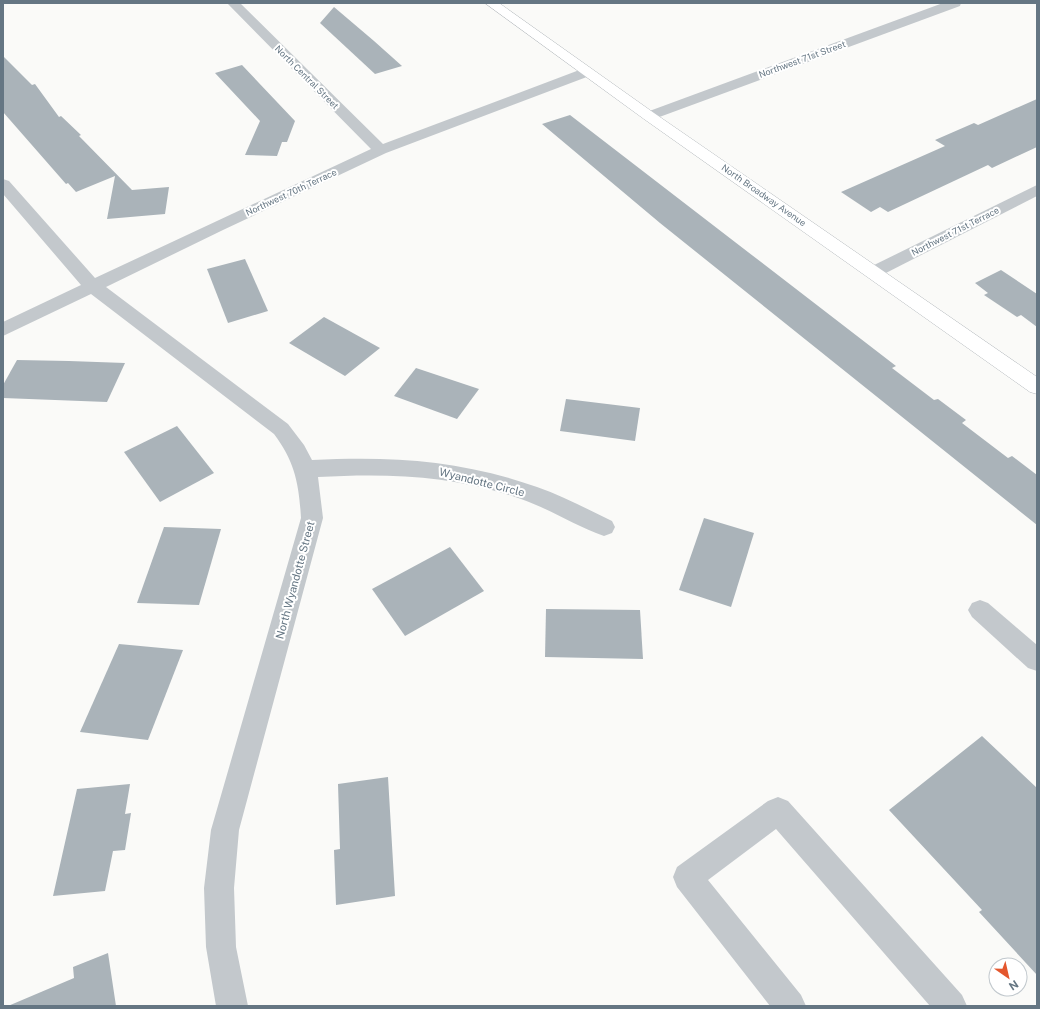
<svg xmlns="http://www.w3.org/2000/svg" width="1040" height="1009" font-family="'Public Sans',sans-serif">
<style>
.building{fill:#aab3b9}
.lines{fill:none;stroke-linecap:round;stroke-linejoin:round}
.major-casing{stroke:#b5babe;stroke-width:1}
.minor{fill:#c3c8cc;fill-rule:evenodd}
.major{fill:#fff;fill-rule:evenodd}
.labels{text-anchor:middle;dominant-baseline:central;stroke-width:4;stroke-linejoin:round;paint-order:stroke}
.far-street-label{font-size:9px;fill:#657683;stroke:#fff}
.street-label{font-size:11px;fill:#657683;stroke:#fff}
</style>
<rect width="100%" height="100%" fill="#fafaf8"/>
<g class="building">
<path d="M334,7l40,34 28,25 -27,8 -55,-51z"/>
<path d="M3,56l29,29 3,-1 24,33 2,-1 20,19 -2,1 53,54 37,-3 -4,27 -58,5 8,-43 -39,16 -8,-9 -2,1 -63,-72z"/>
<path d="M242,65l53,56 -8,21h-5l-5,14 -32,-1 15,-34 -45,-48z"/>
<path d="M1037,99v48l-45,21 -4,-3 -100,47 -8,-5 -9,5 -30,-20 104,-46 -10,-6 39,-17 4,2z"/>
<path d="M570,115l326,251 -4,2 42,32 4,-1 28,21 -4,3 46,35 4,-2 25,19v50l-377,-302 -118,-99z"/>
<path d="M245,259l23,52 -40,12 -21,-54z"/>
<path d="M1001,270l36,24v33l-16,-12 -4,2 -33,-22 4,-2 -13,-10z"/>
<path d="M324,317l56,31 -35,28 -56,-33z"/>
<path d="M17,360l52,1 56,2 -18,39 -104,-4v-13z"/>
<path d="M416,368l63,21 -22,30 -63,-23z"/>
<path d="M566,399l74,9 -5,33 -75,-10z"/>
<path d="M177,426l37,47 -54,29 -36,-50z"/>
<path d="M704,518l50,15 -23,74 -52,-17z"/>
<path d="M164,527l57,2 -22,76 -62,-2z"/>
<path d="M450,547l34,44 -79,45 -33,-47z"/>
<path d="M546,609l94,1 3,49 -98,-2z"/>
<path d="M119,644l64,6 -35,90 -68,-8z"/>
<path d="M982,736l55,52v187l-58,-63 3,-2 -93,-100z"/>
<path d="M388,777l7,119 -59,9 -2,-55 6,-1 -2,-65z"/>
<path d="M130,784l-5,30 6,-1 -6,37 -12,1 -8,40 -52,5 24,-107z"/>
<path d="M108,953l8,53h-108l66,-28 -1,-11z"/>
</g>
<g class="lines">
<defs>
<path id="major" d="M485,3h14l155,110 383,264v17l-7,-2 -386,-273z"/>
</defs>
<use href="#major" class="major-casing"/>
<g class="minor">
<path d="M227,3h13l143,141 199,-75h10l2,3 -2,3 -206,78 -163,77 -117,57 182,137 16,21 8,15c80,-4 149,0 225,27 26,9 50,22 75,34l3,6 -3,6 -8,3c-29,-10 -54,-27 -83,-37 -66,-24 -134,-26 -203,-22l5,41 -84,312 -5,58 2,59 12,59h-32l-10,-59 -2,-59 7,-58 90,-312c-2,-34 -6,-56 -27,-84l-183,-140 -88,42v-14l78,-37 -78,-91v-15l6,2 86,97 276,-129z"/>
<path d="M943,3h18l-1,3 -306,113h-10l-2,-3 2,-3z"/>
<path d="M1037,185v11l-157,80 -6,2 -6,-2 -3,-4 3,-4z"/>
<path d="M980,600l8,3 49,42v26l-9,-3 -56,-51 -4,-7 4,-7z"/>
<path d="M778,797l10,4 174,194 5,11h-37l-154,-177 -68,51 93,115 5,11h-36l-93,-119 -4,-10 4,-10 91,-66z"/>
</g>
<use href="#major" class="major"/>
</g>
<g class="labels">
<g class="far-street-label">
<text transform="translate(802 59) rotate(-20)">Northwest 71st Street</text>
<text transform="translate(307 77) rotate(45)">North Central Street</text>
<text transform="translate(291 192) rotate(-25)">Northwest 70th Terrace</text>
<text transform="translate(764 195) rotate(35)">North Broadway Avenue</text>
<text transform="translate(955 231) rotate(-27)">Northwest 71st Terrace</text>
</g>
<g class="street-label">
<text transform="translate(482 482) rotate(14)">Wyandotte Circle</text>
<text transform="translate(295 580) rotate(-75)">North Wyandotte Street</text>
</g>
</g>
<rect width="1040" height="1009" fill="none" stroke="#657683" stroke-width="8"/>
<g transform="translate(1008 977) rotate(146)"><circle r="19" fill="#ffffff" stroke="#c1c8cd"/>
<path d="M0-3L7 15L0 10L-7 15Z" fill="#e4572e"/>
<text y="-6" font-size="11" font-weight="bold" text-anchor="middle" fill="#657683">N</text>
</g>
</svg>
